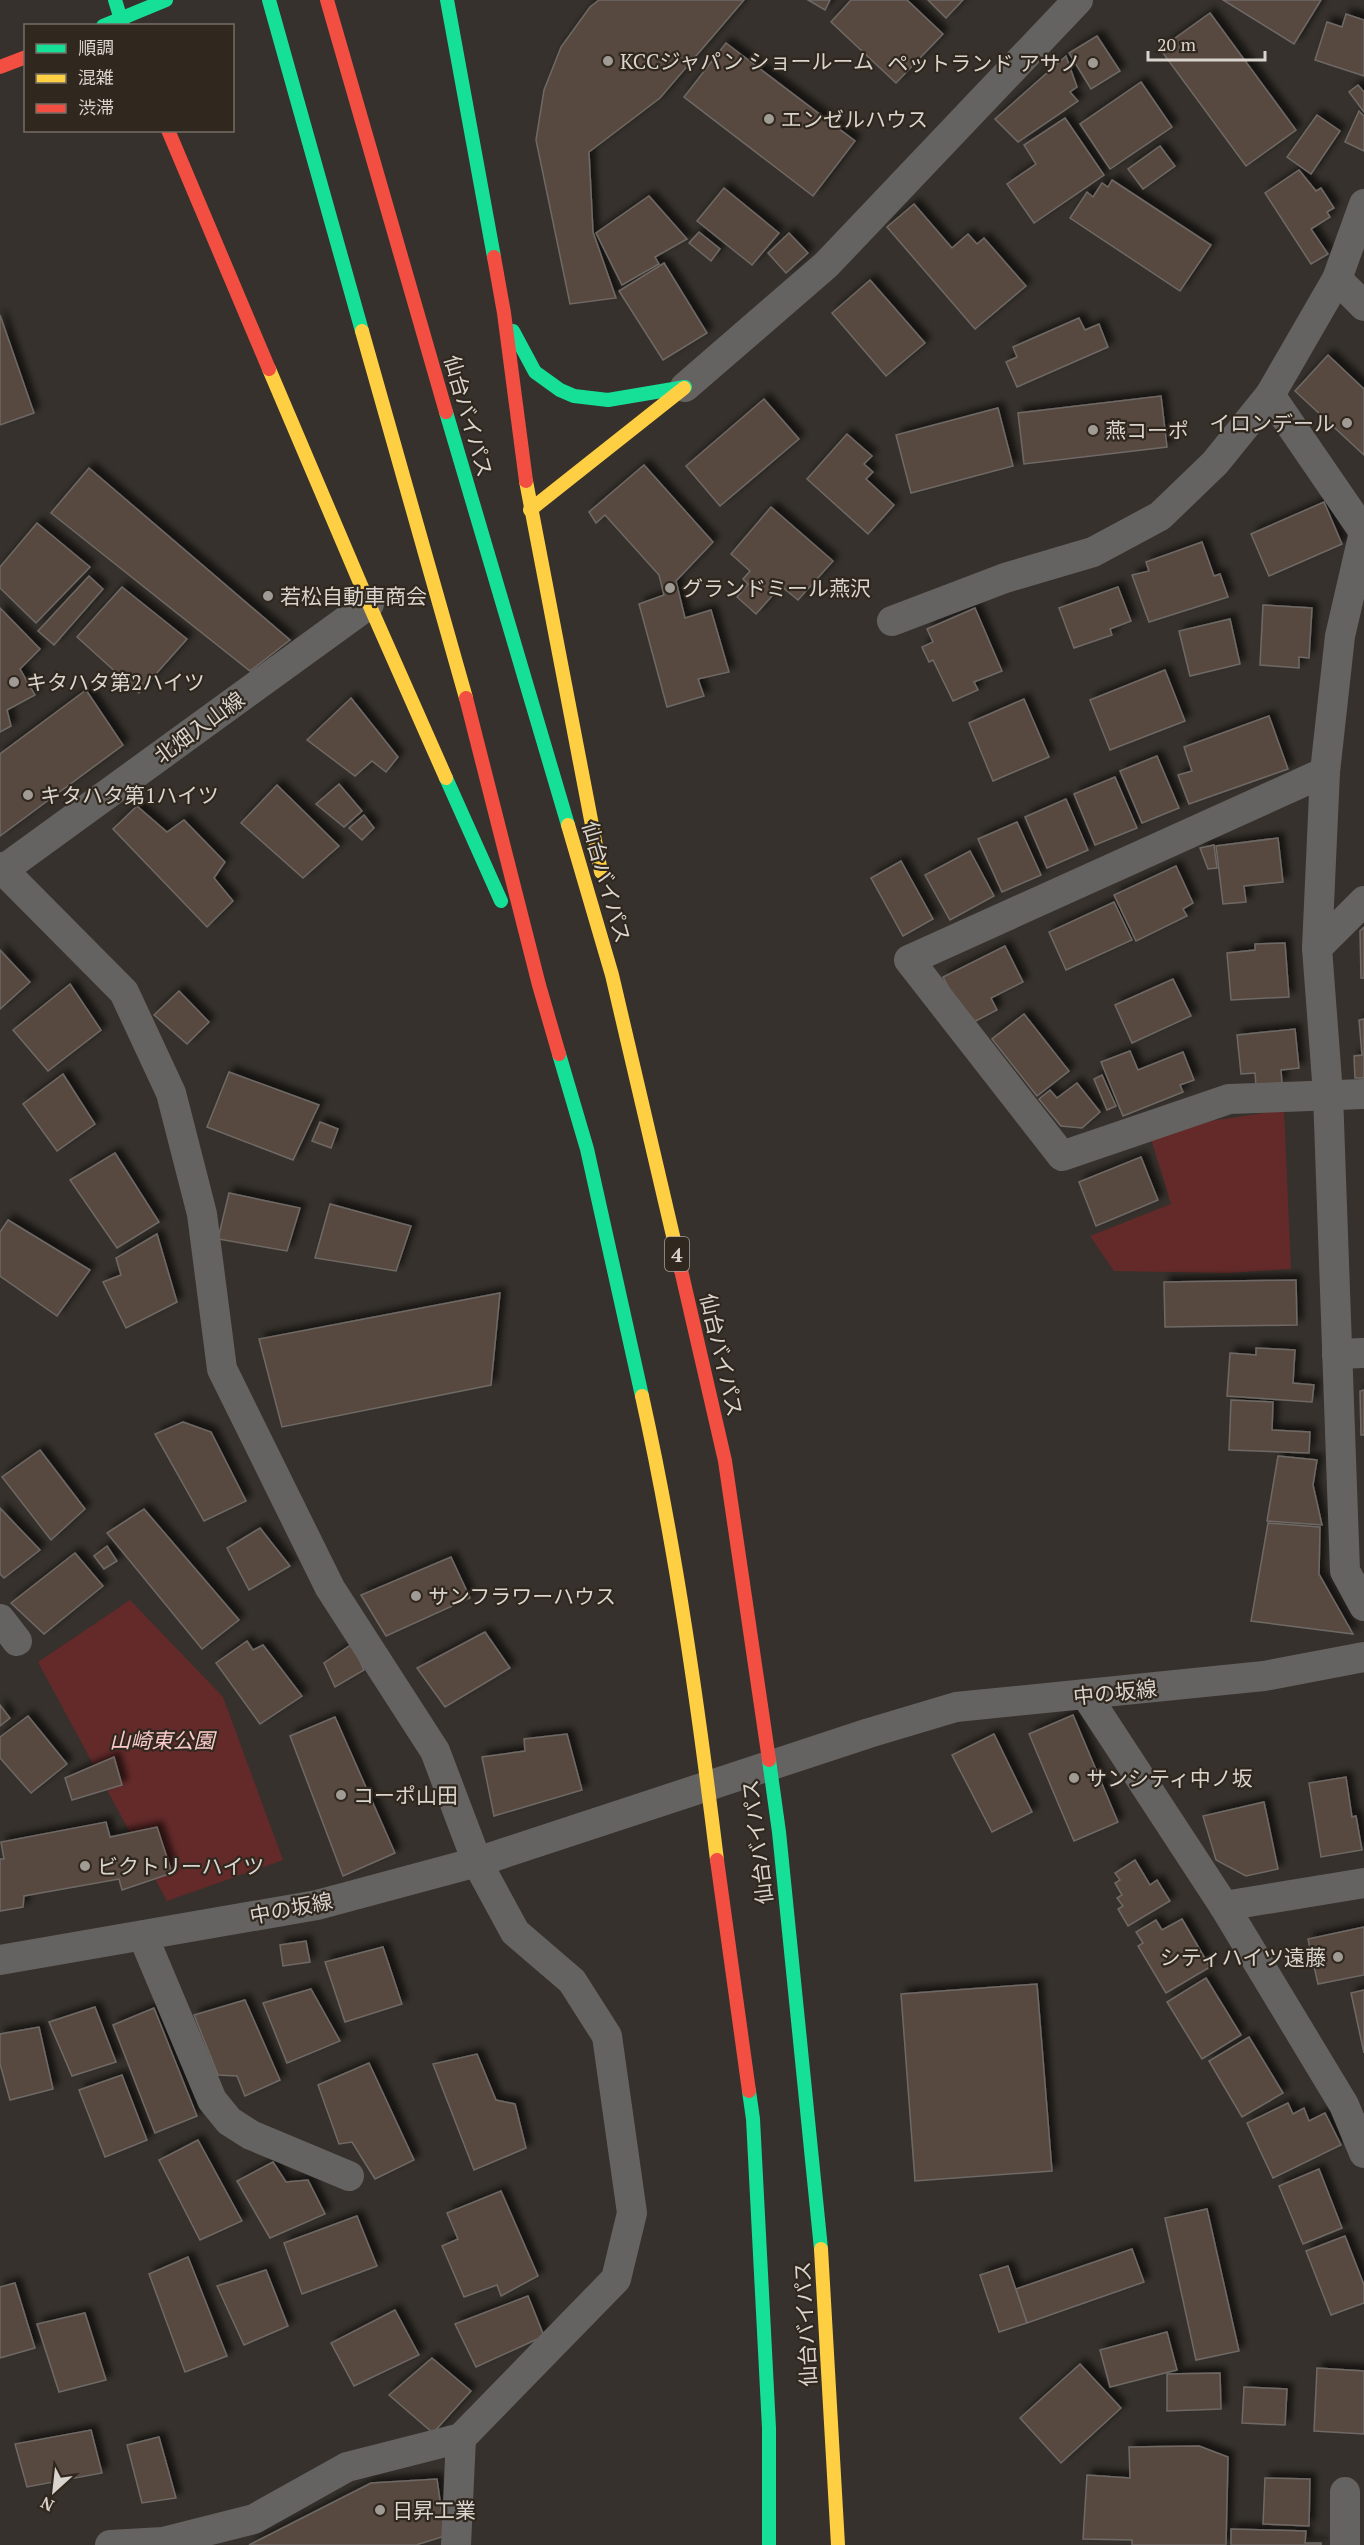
<svg xmlns="http://www.w3.org/2000/svg" width="1364" height="2545" font-family="'PT Serif','Noto Sans JP',serif">
<style>
.green{fill:#642a2a}
.building{fill:#594940;stroke:#6e6965;stroke-width:1.5;filter:url(#shadow)}
.lines{fill:none;stroke-linecap:round;stroke-linejoin:round}
.street{stroke:#656361;stroke-width:30}
.fast{stroke:#16e098;stroke-width:14}
.slow{stroke:#ffcf43;stroke-width:14}
.jam{stroke:#f24e42;stroke-width:14}
.poi-dot{fill:#a09b95;stroke:#30281e;stroke-width:2}
.labels{text-anchor:middle;dominant-baseline:central;stroke-width:4.5;stroke-linejoin:round;paint-order:stroke}
.shield{fill:#30281e;stroke:#a6a099;stroke-width:1.5}
.shield-label{font-size:20px;font-weight:bold;fill:#d9d4ce}
.poi-label{font-size:21px;fill:#d9d4ce;stroke:#30281e;text-anchor:start}
.street-label{font-size:21px;fill:#d9d4ce;stroke:#30281e}
.park-label{font-size:21px;font-style:italic;fill:#facac8;stroke:#30281e}
</style>
<defs>
<filter id="shadow"><feDropShadow dx="5.5" dy="-5.5" stdDeviation="3" flood-color="#0009"/></filter>
</defs>
<rect width="100%" height="100%" fill="#36312c"/>
<g class="green">
<path d="M1284,1110l7,159 -64,4 -113,-2 -24,-35 81,-32 -20,-65 60,-18z"/>
<path d="M130,1600l93,97 60,163 -116,41 -129,-239z"/>
</g>
<g class="building">
<path d="M599,0h145l-84,98 -71,54 4,80 23,66 -46,6 -34,-164 8,-50 17,-43 29,-40z"/>
<path d="M808,0h22l-5,10z"/>
<path d="M851,0h56l36,34 -47,49 -65,-61z"/>
<path d="M928,0h35l-17,18z"/>
<path d="M1223,0h98l-27,44z"/>
<path d="M1210,13l86,117 -50,36 -86,-117z"/>
<path d="M1346,14l18,6v56l-49,-16 12,-38 15,5z"/>
<path d="M1097,36l23,35 -29,18 -22,-36z"/>
<path d="M726,43l129,98 -42,55 -129,-99z"/>
<path d="M1066,56l11,31 -7,5 8,9 -60,41 -23,-23z"/>
<path d="M1141,82l31,45 -62,42 -30,-45z"/>
<path d="M1358,85l6,7v20l-15,-20z"/>
<path d="M1359,111l5,5v35l-19,-9z"/>
<path d="M1317,115l23,16 -29,43 -24,-17z"/>
<path d="M1065,118l39,57 -70,48 -27,-39 29,-20 -12,-19z"/>
<path d="M1160,146l15,20 -32,23 -15,-20z"/>
<path d="M1299,170l17,21 5,-3 13,20 -7,4 3,5 -19,12 17,25 -17,10 -46,-71z"/>
<path d="M1112,180l99,65 -31,46 -110,-73 17,-26 6,5 9,-14 6,4z"/>
<path d="M724,188l55,45 -27,32 -55,-44z"/>
<path d="M649,196l38,43 -32,18 4,7 -37,21 -26,-52z"/>
<path d="M914,204l38,44 16,-14 9,10 7,-6 42,48 -51,43 -88,-102z"/>
<path d="M699,232l21,17 -9,12 -22,-18z"/>
<path d="M789,233l19,20 -22,20 -18,-20z"/>
<path d="M664,263l43,70 -44,27 -44,-69z"/>
<path d="M870,280l55,63 -39,33 -54,-63z"/>
<path d="M0,315l34,98 -34,12z"/>
<path d="M1079,318l6,12 14,-6 9,23 -91,40 -11,-25 11,-5 -4,-10z"/>
<path d="M1328,355l36,34v66l-69,-64z"/>
<path d="M1161,396l6,51 -143,17 -6,-51z"/>
<path d="M764,399l35,40 -79,67 -34,-40z"/>
<path d="M998,408l15,58 -102,27 -15,-58z"/>
<path d="M847,434l25,22 -8,8 9,8 -7,7 28,26 -26,29 -61,-55z"/>
<path d="M644,465l69,77 -37,39 9,37 26,-8 18,62 -31,7 6,17 -37,11 -28,-103 25,-9 -5,-20 -54,-60 -9,8 -7,-11z"/>
<path d="M89,468l201,172 -40,31 -199,-158z"/>
<path d="M1324,502l18,42 -73,32 -18,-42z"/>
<path d="M771,507l62,54 -35,39 -17,-14 -25,28 -19,-17 11,-13 -5,-5 7,-8 -19,-17z"/>
<path d="M37,523l53,44 -54,56 -36,-35v-21z"/>
<path d="M1202,542l12,34 6,-2 8,23 -79,25 -17,-47 17,-4 -3,-9z"/>
<path d="M89,576l14,13 -49,56 -16,-14z"/>
<path d="M122,587l65,52 -48,54 -62,-56z"/>
<path d="M1118,587l13,34 -21,8 2,6 -38,13 -15,-40z"/>
<path d="M1263,605l49,3 -3,50 -10,-1v11l-39,-3z"/>
<path d="M0,608l40,41 -20,20 15,26 -28,15 4,16 -11,6z"/>
<path d="M975,608l27,63 -28,11 4,8 -25,11 -20,-41 -4,2 -7,-15 11,-5 -6,-13z"/>
<path d="M1230,619l10,45 -50,12 -11,-45z"/>
<path d="M1165,670l20,51 -75,29 -20,-50z"/>
<path d="M86,690l37,55 -123,91v-82z"/>
<path d="M351,698l47,59 -12,15 -14,-11 -17,15 -48,-36z"/>
<path d="M1024,699l25,58 -56,24 -24,-58z"/>
<path d="M1269,716l19,53 -99,35 -11,-29 14,-4 -8,-24z"/>
<path d="M1157,756l22,52 -37,15 -22,-52z"/>
<path d="M1115,777l22,51 -42,17 -21,-51z"/>
<path d="M339,784l23,27 -18,16 -28,-23z"/>
<path d="M277,785l62,61 -36,32 -62,-55z"/>
<path d="M1066,799l22,51 -41,18 -22,-51z"/>
<path d="M137,806l30,26 17,-12 41,42 -11,16 19,23 -26,26 -94,-98z"/>
<path d="M364,815l10,13 -12,12 -13,-12z"/>
<path d="M1017,822l24,53 -39,17 -24,-53z"/>
<path d="M1278,838l5,44 -39,4 2,16 -23,2 -7,-58z"/>
<path d="M1214,845l3,23 -9,1 -8,-21z"/>
<path d="M970,851l24,45 -44,24 -25,-45z"/>
<path d="M901,861l32,58 -30,17 -32,-58z"/>
<path d="M1176,866l17,37 -10,6 4,7 -51,25 -22,-46z"/>
<path d="M1114,902l18,38 -66,30 -17,-38z"/>
<path d="M1364,927v51h-3l-1,-47z"/>
<path d="M1285,943l4,54 -58,3 -4,-47 28,-3v-6z"/>
<path d="M1005,946l18,36 -32,16 6,12 -29,15 -25,-48z"/>
<path d="M0,950l30,32 -30,27z"/>
<path d="M1173,979l18,37 -59,27 -17,-38z"/>
<path d="M70,984l31,46 -53,41 -35,-41z"/>
<path d="M179,991l30,31 -22,22 -33,-29z"/>
<path d="M1024,1014l45,57 -32,25 -45,-57z"/>
<path d="M1364,1019v59h-9l-1,-22 8,-1 -3,-35z"/>
<path d="M1295,1029l4,39 -18,2 1,13 -26,3 -1,-13 -14,1 -4,-39z"/>
<path d="M1130,1051l8,19 45,-18 11,28 -14,5 3,7 -60,24 -22,-54z"/>
<path d="M229,1072l90,33 -26,55 -86,-33z"/>
<path d="M63,1074l32,50 -38,27 -34,-47z"/>
<path d="M1102,1075l14,31 -9,4 -13,-31z"/>
<path d="M1077,1083l23,29 -18,16 -21,-2 -22,-27 11,-9 7,8z"/>
<path d="M320,1122l18,7 -7,19 -19,-7z"/>
<path d="M115,1153l44,69 -42,26 -47,-68z"/>
<path d="M1141,1157l17,43 -62,26 -17,-44z"/>
<path d="M229,1193l71,15 -13,43 -69,-12z"/>
<path d="M330,1204l81,22 -15,45 -81,-13z"/>
<path d="M8,1220l82,50 -33,46 -57,-40v-44z"/>
<path d="M157,1234l20,68 -51,26 -23,-46 18,-7 -5,-17z"/>
<path d="M1296,1280l1,45 -132,2 -1,-45z"/>
<path d="M500,1293l-9,92 -209,42 -23,-88z"/>
<path d="M1256,1348l39,2 -2,33 21,2 -2,17 -85,-6 3,-43 26,2z"/>
<path d="M1364,1390v45h-3l-1,-44z"/>
<path d="M1231,1400l42,2 -1,28 38,2 -1,21 -80,-3z"/>
<path d="M183,1422l28,10 35,69 -42,20 -49,-87z"/>
<path d="M40,1450l45,59 -34,31 -49,-63z"/>
<path d="M1278,1456l39,4 -4,25 9,40 -55,-4z"/>
<path d="M0,1508l40,42 -36,28 -4,-4z"/>
<path d="M144,1509l95,111 -37,29 -95,-116z"/>
<path d="M1268,1523l52,4 -1,47 34,60 -102,-13z"/>
<path d="M260,1528l30,38 -41,24 -22,-42z"/>
<path d="M107,1546l10,15 -13,8 -10,-13z"/>
<path d="M75,1553l28,33 -59,48 -33,-31z"/>
<path d="M451,1557l19,41 -84,38 -25,-41z"/>
<path d="M485,1632l25,36 -65,39 -28,-39z"/>
<path d="M247,1641l6,9 10,-5 39,51 -42,28 -44,-61z"/>
<path d="M352,1644l12,26 -29,17 -11,-24z"/>
<path d="M0,1705l10,13 -10,8z"/>
<path d="M1073,1715l45,107 -44,19 -45,-107z"/>
<path d="M28,1716l39,48 -36,29 -31,-35v-21z"/>
<path d="M335,1717l60,136 -52,23 -53,-140z"/>
<path d="M567,1734l15,56 -88,26 -12,-59 43,-6 -1,-12z"/>
<path d="M994,1734l38,78 -40,20 -40,-77z"/>
<path d="M114,1757l8,28 -50,15 -7,-22z"/>
<path d="M1346,1777l6,40 4,-1 6,34 -41,7 -12,-74z"/>
<path d="M1264,1802l14,67 -32,7 -30,-16 -13,-44z"/>
<path d="M106,1822l4,15 47,-10 15,46 -50,17 -3,-11 -95,17 -1,11 -23,4v-52h4l-3,-17z"/>
<path d="M1135,1860l15,25 7,-5 13,21 -42,25 -10,-17 5,-3 -6,-8 5,-3 -7,-12 5,-3 -5,-7z"/>
<path d="M1182,1919l28,48 -44,26 -28,-47 5,-3 -7,-11 20,-12 6,10z"/>
<path d="M1364,1927v48l-46,9 -10,-45z"/>
<path d="M306,1941l4,21 -27,4 -3,-21z"/>
<path d="M383,1947l19,57 -57,18 -20,-60z"/>
<path d="M1206,1978l35,57 -39,24 -35,-57z"/>
<path d="M1037,1984l15,187 -137,10 -14,-187z"/>
<path d="M311,1989l29,52 -53,22 -24,-60z"/>
<path d="M1364,1990v63l-13,-60z"/>
<path d="M245,2000l35,80 -35,16 -8,-20 -19,-1 -24,-60z"/>
<path d="M95,2007l21,55 -44,14 -23,-54z"/>
<path d="M154,2008l43,108 -42,17 -42,-108z"/>
<path d="M39,2027l14,62 -43,11 -10,-36v-30z"/>
<path d="M1249,2037l34,56 -41,24 -33,-56z"/>
<path d="M477,2054l19,46 19,4 11,44 -52,22 -41,-106z"/>
<path d="M369,2063l45,97 -39,19 -23,-37 -13,2 -21,-59z"/>
<path d="M122,2075l25,65 -42,17 -26,-67z"/>
<path d="M1288,2103l5,11 11,-6 5,13 16,-8 16,32 -68,33 -26,-55z"/>
<path d="M198,2140l44,81 -42,19 -41,-80z"/>
<path d="M273,2162l13,20 22,-2 17,34 -55,24 -33,-57z"/>
<path d="M1319,2169l23,59 -39,16 -24,-58z"/>
<path d="M501,2191l37,85 -37,20 -4,-11 -33,12 -22,-51 16,-7 -11,-26z"/>
<path d="M1207,2209l32,142 -43,9 -31,-142z"/>
<path d="M357,2216l20,50 -75,28 -18,-51z"/>
<path d="M1345,2236l19,49v18l-33,12 -25,-64z"/>
<path d="M1132,2249l12,33 -117,41 -11,-34z"/>
<path d="M188,2257l39,99 -42,16 -36,-98z"/>
<path d="M1008,2266l19,57 -28,9 -19,-57z"/>
<path d="M266,2270l22,56 -44,19 -27,-59z"/>
<path d="M15,2283l20,65 -35,10v-71z"/>
<path d="M528,2296l16,40 -68,31 -21,-43z"/>
<path d="M395,2310l24,45 -65,31 -23,-43z"/>
<path d="M85,2313l21,67 -47,12 -22,-68z"/>
<path d="M1167,2332l10,38 -67,17 -10,-37z"/>
<path d="M432,2358l39,33 -38,42 -44,-38z"/>
<path d="M1080,2364l41,44 -60,55 -41,-45z"/>
<path d="M1317,2368l47,3v63l-50,-3z"/>
<path d="M1220,2373l1,36 -54,2v-37z"/>
<path d="M1244,2387l43,2 -2,36 -43,-2z"/>
<path d="M91,2430l11,43 -75,14 -12,-43z"/>
<path d="M159,2437l17,61 -34,5 -15,-58z"/>
<path d="M1199,2446l29,11 -2,88h-94v-5l-49,-1 4,-64 43,3 -1,-31z"/>
<path d="M1265,2478l45,1 -1,47 -46,-2z"/>
<path d="M437,2479l8,57 -29,9h-167l122,-62z"/>
<path d="M1231,2529l75,2 -1,12h16v2h-90z"/>
</g>
<g class="lines">
<g class="street">
<path d="M1337,279l27,27"/>
<path d="M685,387l141,-122 252,-265"/>
<path d="M1270,395l94,137 -24,104 -15,136 -8,176 11,146 17,477 19,35"/>
<path d="M892,621l113,-43 88,-26 67,-36 55,-53 55,-68 67,-116 27,-75"/>
<path d="M1325,772l-416,188 153,196 167,-57 135,-5"/>
<path d="M0,867l124,125 47,101 31,121 20,155 108,219 105,163 42,111 38,70 57,49 35,55 25,177 -16,66 -155,159 -5,107"/>
<path d="M0,872l369,-268"/>
<path d="M1317,948l47,-47"/>
<path d="M1337,1354l27,-1"/>
<path d="M0,1619l17,22"/>
<path d="M1086,1695l138,211 120,199 20,48"/>
<path d="M1224,1906l140,-23"/>
<path d="M143,1936l69,164 17,21 22,14 98,41"/>
<path d="M0,1960l317,-55 160,-43 392,-129 87,-26 308,-31 100,-19"/>
<path d="M110,2545l53,-3 91,-23 93,-52 114,-29"/>
<path d="M1345,2545v-53"/>
</g>
<g class="fast">
<path d="M115,0l8,26"/>
<path d="M269,0l93,331"/>
<path d="M447,0l47,257"/>
<path d="M103,26l63,-26"/>
<path d="M513,331l22,41 25,18 14,6 34,4 77,-13"/>
<path d="M446,412l122,413"/>
<path d="M446,778l55,123"/>
<path d="M559,1054l28,95 55,247"/>
<path d="M769,1760l10,72 42,417"/>
<path d="M749,2091l4,28 16,309v117"/>
</g>
<g class="slow">
<path d="M362,331l104,367"/>
<path d="M269,369l100,235 77,174"/>
<path d="M526,481l75,391"/>
<path d="M530,510l154,-122"/>
<path d="M568,825l44,150 69,295"/>
<path d="M642,1396c34,153 56,309 75,464"/>
<path d="M821,2249l17,296"/>
</g>
<g class="jam">
<path d="M327,0l119,412"/>
<path d="M0,67l26,-10"/>
<path d="M168,130l101,239"/>
<path d="M494,257l10,56 22,168"/>
<path d="M466,698l73,287 20,69"/>
<path d="M681,1270l44,191 44,299"/>
<path d="M717,1860l32,231"/>
</g>
</g>
<g class="poi-dot">
<circle cx="608" cy="61" r="6"/>
<circle cx="1093" cy="63" r="6"/>
<circle cx="769" cy="119" r="6"/>
<circle cx="1347" cy="423" r="6"/>
<circle cx="1093" cy="430" r="6"/>
<circle cx="670" cy="588" r="6"/>
<circle cx="268" cy="596" r="6"/>
<circle cx="14" cy="682" r="6"/>
<circle cx="28" cy="795" r="6"/>
<circle cx="416" cy="1596" r="6"/>
<circle cx="1074" cy="1778" r="6"/>
<circle cx="341" cy="1795" r="6"/>
<circle cx="85" cy="1866" r="6"/>
<circle cx="1338" cy="1957" r="6"/>
<circle cx="380" cy="2510" r="6"/>
</g>
<g class="labels">
<rect class="shield" x="665" y="1237" width="24" height="34" rx="4.5"/>
<g class="shield-label">
<text x="677" y="1254">4</text>
</g>
<g class="poi-label">
<text x="620" y="61">KCCジャパン ショールーム</text>
<text x="1081" y="63" text-anchor="end">ペットランド アサノ</text>
<text x="781" y="119">エンゼルハウス</text>
<text x="1335" y="423" text-anchor="end">イロンデール</text>
<text x="1105" y="430">燕コーポ</text>
<text x="682" y="588">グランドミール燕沢</text>
<text x="280" y="596">若松自動車商会</text>
<text x="26" y="682">キタハタ第2ハイツ</text>
<text x="40" y="795">キタハタ第1ハイツ</text>
<text x="428" y="1596">サンフラワーハウス</text>
<text x="1086" y="1778">サンシティ中ノ坂</text>
<text x="353" y="1795">コーポ山田</text>
<text x="97" y="1866">ビクトリーハイツ</text>
<text x="1326" y="1957" text-anchor="end">シティハイツ遠藤</text>
<text x="392" y="2510">日昇工業</text>
</g>
<g class="street-label">
<text transform="translate(469 416) rotate(74)">仙台バイパス</text>
<text transform="translate(199 727) rotate(-36)">北畑入山線</text>
<text transform="translate(607 882) rotate(74)">仙台バイパス</text>
<text transform="translate(722 1355) rotate(77)">仙台バイパス</text>
<text transform="translate(1115 1692) rotate(-6)">中の坂線</text>
<text transform="translate(757 1842) rotate(-97)">仙台バイパス</text>
<text transform="translate(291 1908) rotate(-11)">中の坂線</text>
<text transform="translate(805 2324) rotate(-93)">仙台バイパス</text>
</g>
<g class="park-label">
<text x="162" y="1740">山崎東公園</text>
</g>
</g>
<rect x="24" y="24" width="210" height="108" fill="#30281e" stroke="#746d64" stroke-width="1.5"/>
<rect x="36" y="44" width="30" height="9" fill="#16e098" stroke="#746d64" stroke-width="1.5"/>
<text x="78" y="54" font-size="18" fill="#d9d4ce">順調</text>
<rect x="36" y="74" width="30" height="9" fill="#ffcf43" stroke="#746d64" stroke-width="1.5"/>
<text x="78" y="84" font-size="18" fill="#d9d4ce">混雑</text>
<rect x="36" y="104" width="30" height="9" fill="#f24e42" stroke="#746d64" stroke-width="1.5"/>
<text x="78" y="114" font-size="18" fill="#d9d4ce">渋滞</text>
<g transform="translate(54 2491) rotate(207)" stroke="#30281e" stroke-width="4.5" paint-order="stroke">
<path d="M0-4.5L10 22L0 15L-10 22Z" fill="#d9d4ce"/>
<text y="-9" font-size="16" font-weight="bold" text-anchor="middle" fill="#d9d4ce">N</text>
</g>
<path d="M1148 51v9h117v-9" fill="none" stroke="#d9d4ce" stroke-width="3"/>
<text x="1157" y="51" font-size="18" fill="#d9d4ce" stroke="#30281e" stroke-width="4.5" paint-order="stroke">20 m</text>
</svg>
